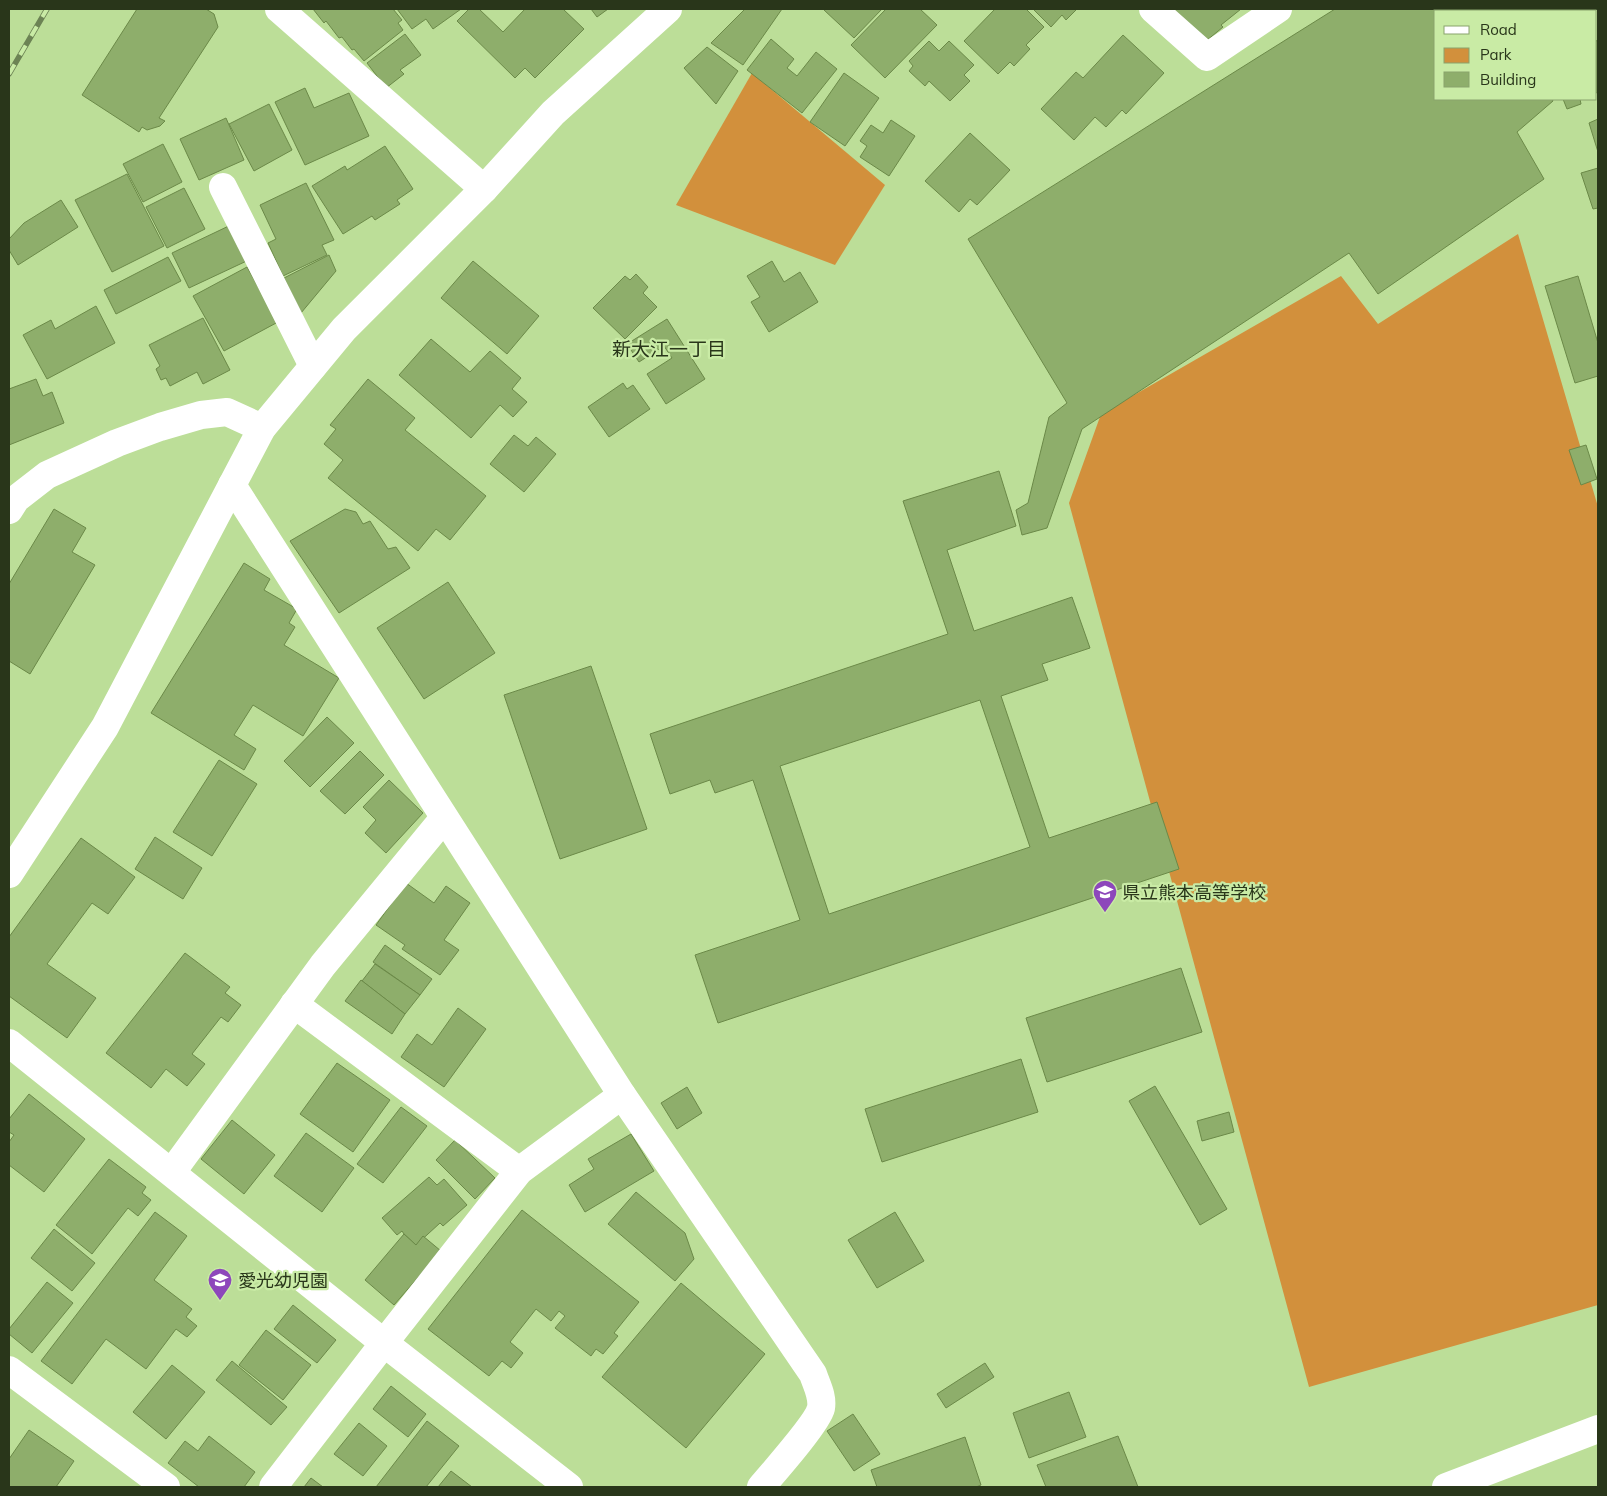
<svg xmlns="http://www.w3.org/2000/svg" width="1607" height="1496" font-family="Mulish,'Noto Sans JP',sans-serif">
<style>
.green{fill:#d2903c}
.building{fill:#8eae6b;stroke:#6b8948;fill-rule:evenodd}
.lines{fill:none;stroke-linecap:round;stroke-linejoin:round}
.minor{stroke:#fff;stroke-width:28}
.tertiary{stroke:#fff;stroke-width:28}
.rail-casing{stroke:#6c8354;stroke-width:5.5}
.rail{stroke:#c9eba5;stroke-width:4;stroke-dasharray:11;stroke-linecap:butt}
.labels{text-anchor:middle;dominant-baseline:central;stroke-width:4.5;stroke-linejoin:round;paint-order:stroke}
.poi-label{font-size:18px;fill:#29361a;stroke:#c9eba5;text-anchor:start}
.neighbourhood-label{font-size:19px;fill:#29361a;stroke:#c9eba5}
</style>
<rect width="100%" height="100%" fill="#bcde98"/>
<g class="green">
<path d="M752,73l133,112 -50,80 -159,-60z"/>
<path d="M1518,234l80,273v798l-289,82 -240,-884 32,-89 240,-138 37,48z"/>
</g>
<g class="building">
<path d="M137,9h69l8,5 4,13 -59,91 6,3 -5,5 -13,4 -5,-3 -3,5 -57,-37z"/>
<path d="M313,9h80l9,11 -4,3 5,7 -39,31 -10,-12 -2,1 -10,-13 -3,1 -13,-17 -2,2z"/>
<path d="M397,9h64l-28,20 -7,-10 -14,10z"/>
<path d="M469,9h10l24,23 22,-23h38l21,20 -49,49 -10,-10 -10,10 -58,-57z"/>
<path d="M591,9h17l-11,8z"/>
<path d="M745,9h37l-39,56 -32,-22z"/>
<path d="M825,9h57l-28,29 -30,-28z"/>
<path d="M886,9h34l17,16 -52,53 -34,-33z"/>
<path d="M995,9h31l18,18 -18,18 4,4 -16,17 -4,-4 -12,12 -34,-33z"/>
<path d="M1033,9h44l-11,11 -4,-5 -11,12z"/>
<path d="M1169,9h72l-20,16 2,2 -23,19z"/>
<path d="M1335,9h157l2,2h-58v88h116l1,2 -36,31 27,47 -166,115 -29,-41 -267,176 -35,99 -25,7 -6,-25 12,-7 21,-86 18,-14 -99,-164z"/>
<path d="M1533,9h52v2h-51z"/>
<path d="M405,34l16,21 -21,15 4,4 -18,14 -19,-25z"/>
<path d="M1123,35l41,38 -38,41 -4,-4 -16,17 -11,-10 -21,23 -33,-31 35,-37 7,6z"/>
<path d="M771,39l23,20 -7,9 10,8 19,-24 21,17 -35,44 -55,-43z"/>
<path d="M1596,40l2,3v49l-2,1z"/>
<path d="M929,41l10,10 10,-10 25,24 -10,10 6,6 -20,20 -21,-20 -4,5 -16,-15 4,-5 -4,-5z"/>
<path d="M707,47l31,24 -22,33 -32,-36z"/>
<path d="M844,73l35,25 -34,48 -35,-24z"/>
<path d="M305,88l9,20 35,-15 20,43 -64,29 -30,-63z"/>
<path d="M1563,99h17l1,5 -14,5z"/>
<path d="M269,104l23,46 -38,21 -25,-47z"/>
<path d="M226,118l18,42 -45,20 -19,-41z"/>
<path d="M1598,119v33l-9,-29z"/>
<path d="M891,120l24,16 -26,40 -29,-19 7,-11 -7,-5 11,-16 12,8z"/>
<path d="M970,133l40,37 -33,35 -7,-6 -11,13 -34,-31z"/>
<path d="M163,144l19,38 -39,20 -20,-38z"/>
<path d="M385,146l28,43 -16,11 3,4 -25,16 -3,-4 -29,18 -31,-48 33,-20 2,4z"/>
<path d="M1598,168v40l-5,1 -12,-36z"/>
<path d="M127,174l37,72 -52,26 -37,-72z"/>
<path d="M306,183l28,57 -12,5 5,10 -44,21 -15,-33 8,-4 -16,-34z"/>
<path d="M184,188l21,41 -38,19 -21,-41z"/>
<path d="M61,200l17,27 -60,38 -9,-15v-11l15,-16z"/>
<path d="M235,223l18,35 -64,30 -17,-35z"/>
<path d="M329,255l7,16 -35,42 -17,-35z"/>
<path d="M168,257l13,24 -65,33 -12,-24z"/>
<path d="M473,261l66,55 -32,38 -66,-56z"/>
<path d="M772,261l12,21 16,-10 18,30 -49,30 -18,-30 9,-5 -13,-21z"/>
<path d="M247,267l31,55 -54,29 -31,-55z"/>
<path d="M636,274l12,13 -5,6 14,14 -32,32 -32,-31 32,-32 5,4z"/>
<path d="M1578,276l20,67v33l-23,7 -30,-97z"/>
<path d="M96,306l19,37 -68,36 -24,-44 28,-15 4,9z"/>
<path d="M203,318l27,52 -27,14 -6,-12 -27,14 -4,-8 -5,2 -5,-11 4,-3 -11,-21z"/>
<path d="M667,319l38,60 -39,25 -19,-30 25,-16 -8,-12 -25,16 -12,-18z"/>
<path d="M431,339l39,33 20,-21 31,27 -9,11 15,13 -14,15 -13,-12 -29,33 -72,-63z"/>
<path d="M36,379l7,17 9,-4 12,31 -55,22v-56z"/>
<path d="M368,379l47,39 -10,12 81,66 -36,44 -14,-11 -18,22 -90,-73 15,-18 -19,-16 12,-15 -6,-4z"/>
<path d="M623,383l4,6 6,-4 17,24 -41,28 -21,-30z"/>
<path d="M514,435l14,11 8,-9 20,17 -32,38 -34,-28z"/>
<path d="M1586,445l11,34 -16,6 -12,-35z"/>
<path d="M999,471l17,55 -69,24 27,81 98,-34 18,51 -48,16 6,16 -47,16 48,142 108,-36 22,67 -461,154 -23,-68 105,-35 -47,-140 -38,13 -5,-13 -40,14 -20,-60 298,-100 -45,-133zM980,700l50,147 -201,67 -49,-148z"/>
<path d="M54,509l32,19 -14,24 23,13 -65,109 -21,-13v-77z"/>
<path d="M345,509l11,3 7,12 7,-3 18,28 8,-2 14,21 -71,45 -49,-72z"/>
<path d="M244,563l26,16 -6,11 33,19 -8,14 6,4 -11,18 55,33 -36,58 -50,-31 -19,30 22,14 -12,21 -93,-57z"/>
<path d="M448,582l47,71 -71,46 -47,-71z"/>
<path d="M591,666l56,163 -87,30 -56,-164z"/>
<path d="M327,717l27,26 -44,44 -26,-26z"/>
<path d="M360,751l24,24 -39,39 -25,-23z"/>
<path d="M219,760l38,24 -45,72 -39,-24z"/>
<path d="M389,780l34,33 -37,40 -21,-20 11,-13 -13,-13z"/>
<path d="M155,837l47,31 -19,31 -48,-30z"/>
<path d="M81,838l54,39 -27,37 -16,-11 -45,61 49,34 -29,40 -58,-42v-59z"/>
<path d="M406,883l28,20 12,-17 24,17 -26,37 15,10 -19,25 -38,-26 3,-4 -29,-20z"/>
<path d="M385,945l47,34 -12,16 -47,-33z"/>
<path d="M185,953l45,34 -5,6 16,12 -13,17 -7,-5 -29,37 13,10 -18,22 -21,-17 -15,19 -45,-35z"/>
<path d="M375,964l45,31 -15,19 -43,-33z"/>
<path d="M1181,968l21,64 -155,50 -21,-64z"/>
<path d="M361,980l44,34 -13,20 -47,-33z"/>
<path d="M458,1008l28,21 -42,58 -43,-30 16,-23 15,11z"/>
<path d="M1021,1059l17,53 -156,50 -17,-53z"/>
<path d="M337,1063l53,37 -37,52 -53,-38z"/>
<path d="M1155,1086l72,123 -27,16 -71,-124z"/>
<path d="M687,1087l15,26 -25,16 -16,-26z"/>
<path d="M29,1094l56,45 -41,53 -35,-27v-23l5,-7 -5,-3v-13z"/>
<path d="M401,1107l26,19 -44,57 -26,-19z"/>
<path d="M1229,1112l5,20 -32,9 -5,-20z"/>
<path d="M232,1120l43,35 -31,39 -43,-35z"/>
<path d="M306,1133l48,35 -32,44 -48,-36z"/>
<path d="M631,1134l23,37 -69,41 -16,-27 25,-16 -6,-10z"/>
<path d="M455,1140l40,38 -20,21 -39,-39z"/>
<path d="M109,1159l37,28 -4,6 9,7 -13,16 -10,-8 -36,46 -36,-29z"/>
<path d="M429,1177l8,8 7,-6 23,26 -24,21 -3,-3 -24,22 -12,-11 -2,-3 -5,4 -15,-17z"/>
<path d="M636,1192l49,41 9,26 -19,22 -67,-57z"/>
<path d="M522,1210l117,92 -25,31 4,3 -15,18 -7,-5 -5,7 -36,-28 10,-12 -6,-5 -8,10 -15,-12 -26,33 13,11 -12,15 -9,-7 -13,15 -61,-47z"/>
<path d="M155,1212l32,24 -33,44 38,29 -6,8 11,9 -10,11 -11,-8 -30,40 -40,-30 -34,45 -31,-23z"/>
<path d="M895,1212l29,49 -47,27 -29,-48z"/>
<path d="M54,1229l41,34 -23,28 -41,-33z"/>
<path d="M404,1234l12,11 7,-9 18,15 -47,54 -29,-25z"/>
<path d="M47,1282l26,21 -41,50 -23,-19v-5z"/>
<path d="M681,1283l84,71 -79,94 -84,-71z"/>
<path d="M293,1305l43,35 -19,23 -43,-34z"/>
<path d="M266,1330l45,35 -28,35 -44,-35z"/>
<path d="M232,1361l55,46 -16,18 -55,-45z"/>
<path d="M985,1363l9,14 -48,31 -9,-14z"/>
<path d="M172,1365l33,27 -39,47 -33,-27z"/>
<path d="M391,1386l35,28 -18,23 -35,-28z"/>
<path d="M1069,1392l17,45 -57,21 -16,-45z"/>
<path d="M853,1414l27,40 -26,17 -27,-40z"/>
<path d="M427,1421l32,25 -33,41h-50z"/>
<path d="M359,1423l28,23 -24,30 -29,-22z"/>
<path d="M29,1430l45,31 -18,26h-47v-28z"/>
<path d="M209,1436l46,36 -11,15h-45l-31,-24 17,-22 13,10z"/>
<path d="M1118,1436l20,51h-92l-9,-22z"/>
<path d="M965,1437l16,48 -5,2h-99l-6,-17z"/>
<path d="M451,1471l21,16h-34z"/>
<path d="M311,1478l12,9h-19z"/>
</g>
<g class="lines">
<g class="minor">
<path d="M279,9l205,180"/>
<path d="M1153,9l54,48 71,-48"/>
<path d="M223,187l90,179"/>
<path d="M232,485l390,610 191,279c4,12 10,22 8,34 -3,14 -48,65 -60,79"/>
<path d="M9,510l7,-11 31,-24 70,-32 43,-16 41,-12 26,-3 35,16"/>
<path d="M294,1004l225,167"/>
<path d="M172,1172l151,-207 121,-147"/>
<path d="M9,1370l157,117"/>
<path d="M273,1487l111,-144 135,-172 103,-76"/>
</g>
<g class="tertiary">
<path d="M9,874l96,-147 157,-299 82,-99 140,-140 69,-76 115,-104"/>
<path d="M9,1043l375,300 185,144"/>
<path d="M1446,1487l152,-58"/>
</g>
<defs>
<path id="rail" d="M9,74l38,-65"/>
</defs>
<use href="#rail" class="rail-casing"/>
<use href="#rail" class="rail"/>
</g>
<defs>
<symbol id="school-pin" viewBox="-11 -11 22 30"><path d="M0 17L-7.5 6A9.5 9.5 0 1 1 7.5 6Z" fill="#8d47bb" stroke="#c9eba5"/><path d="M0-5L7-2L0 1L-7-2ZM-4 1L0 2.5L4 1V4Q0 6-4 4Z" fill="#fff"/></symbol>
</defs>
<g fill-rule="evenodd">
<use href="#school-pin" x="1091" y="878" width="28" height="38"/>
<use href="#school-pin" x="206" y="1266" width="28" height="38"/>
</g>
<g class="labels">
<g class="poi-label">
<text x="1122" y="892">県立熊本高等学校</text>
<text x="238" y="1280">愛光幼児園</text>
</g>
<g class="neighbourhood-label">
<text x="669" y="349">新大江一丁目</text>
</g>
</g>
<rect width="1607" height="1496" fill="none" stroke="#29361a" stroke-width="20"/>
<rect x="1434" y="10" width="162" height="90" fill="#c9eba5" stroke="#89a36d"/>
<rect x="1444" y="26" width="25" height="8" fill="#ffffff" stroke="#89a36d"/>
<text x="1480" y="35" font-size="15" fill="#29361a">Road</text>
<rect x="1444" y="48" width="25" height="15" fill="#d2903c" stroke="#89a36d"/>
<text x="1480" y="60" font-size="15" fill="#29361a">Park</text>
<rect x="1444" y="72" width="25" height="15" fill="#8eae6b" stroke="#89a36d"/>
<text x="1480" y="85" font-size="15" fill="#29361a">Building</text>
</svg>
